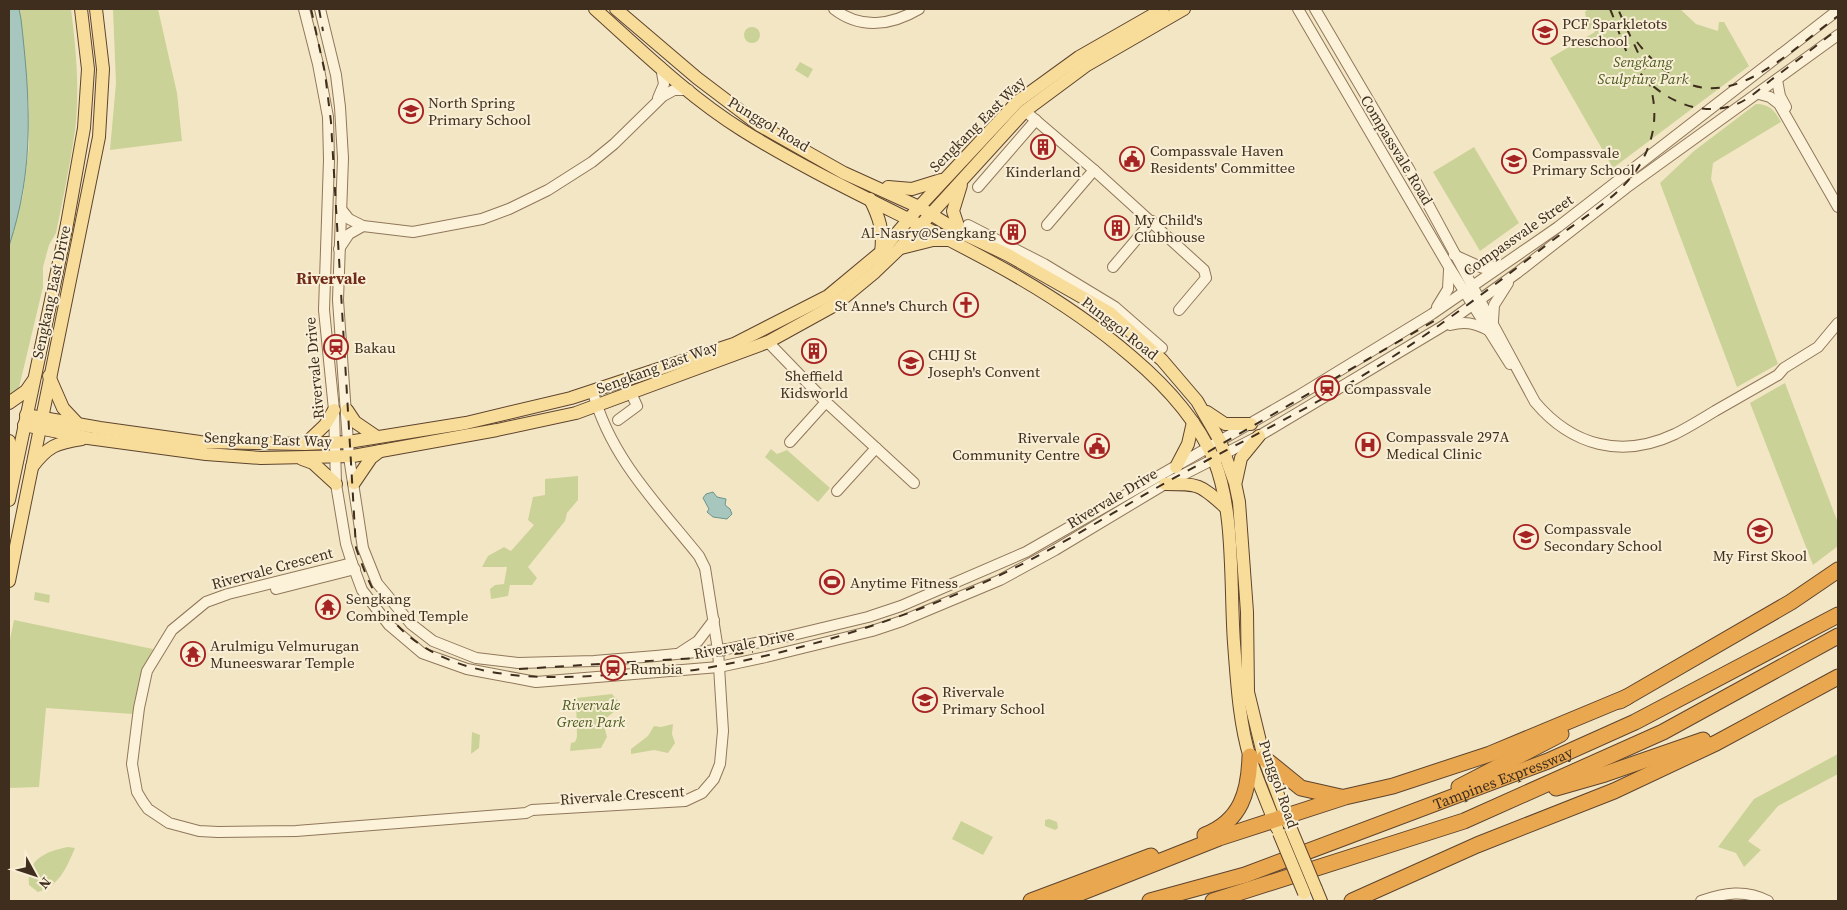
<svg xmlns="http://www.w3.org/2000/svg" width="1847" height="910" font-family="'Source Serif 4',serif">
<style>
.green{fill:#cbd297}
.water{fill:#a7c6bd;stroke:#6c958c}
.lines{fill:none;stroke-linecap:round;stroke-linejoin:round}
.minor-casing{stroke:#907759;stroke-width:12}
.major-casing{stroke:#5e442d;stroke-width:14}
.highway-casing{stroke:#5e442d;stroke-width:17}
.minor{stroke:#fcf2da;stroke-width:10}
.major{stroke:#f8dc9a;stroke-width:12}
.highway{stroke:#e9a74f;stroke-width:15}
.rail{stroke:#3f2e1e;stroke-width:2;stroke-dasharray:9 9;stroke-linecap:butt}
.major-bridge-casing{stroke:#5e442d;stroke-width:14;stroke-linecap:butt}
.major-bridge{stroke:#f8dc9a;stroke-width:12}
.labels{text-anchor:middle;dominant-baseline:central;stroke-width:4;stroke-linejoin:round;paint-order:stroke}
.poi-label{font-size:15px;fill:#3f2e1e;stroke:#f9efd6;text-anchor:start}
.park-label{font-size:15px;font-style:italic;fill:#4e5d23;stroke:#f9efd6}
.street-label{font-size:15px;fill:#3f2e1e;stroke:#f9efd6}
.neighbourhood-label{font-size:16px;font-weight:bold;fill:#702c19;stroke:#f9efd6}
</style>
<rect width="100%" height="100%" fill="#f3e6c5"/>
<g class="green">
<path d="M19,9h52c5,40 9,81 4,122 -5,34 -12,68 -19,102l-7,12 -6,22v20l-27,113h-7v-154l14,-51 6,-49v-40z"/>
<path d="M113,9h45l19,84 5,48 -72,9 6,-67z"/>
<path d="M1588,9h92l16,15 22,7 1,-9h5l25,44 -136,102 -63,-110 45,-26 -2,-4 -5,2 -3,-18z"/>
<circle cx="752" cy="35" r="8"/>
<path d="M800,62l13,7 -5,9 -13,-8z"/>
<path d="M1756,104c14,0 19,7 25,18l-68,41 -2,16 67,185 -41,23 -77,-204 34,-32z"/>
<path d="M1474,147l45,76 -39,28 -47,-79z"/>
<path d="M1785,383l53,140v23l-25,19 -63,-162z"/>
<path d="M771,449l6,5 10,-4 43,38 -12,14 -53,-45z"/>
<path d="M578,476v24l-11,13 -2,8 -37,46 9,11 -5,7h-22l-2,11 -17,3 -1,-10 5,-4 9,-1 3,-17h-25l6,-11 16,-9 7,4 23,-26 -6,-5 5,-23 12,-2v-16z"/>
<path d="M35,592l15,3 -1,8 -15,-3z"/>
<path d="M14,620l139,29 -11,24 -9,41 -87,-6 -7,79 -30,1v-144z"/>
<path d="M612,694l8,9 -6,5 2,2 -12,10 3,3 -3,3 3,11 -6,11 -31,3 1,-8 4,-1 2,-5 -1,-39z"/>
<path d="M673,724l-1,10 3,9 -7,10 -14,-3 -23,4v-5l17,-13 6,-10 7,1z"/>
<path d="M472,732l8,3 -1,13 -8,6z"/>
<path d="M1838,754v20l-60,32 -30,35 13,9 -17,17 -8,-14 -18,-6 36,-48z"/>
<path d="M1049,819l8,3 1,6 -3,2 -10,-4v-6z"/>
<path d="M961,821l32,16 -10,18 -31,-16z"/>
<path d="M68,847l7,1c-8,19 -16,38 -37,44l-9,-7c-3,-26 18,-34 39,-38z"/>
</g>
<g class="water">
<path d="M9,9h10l2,10c9,80 14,149 -12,227z"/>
<path d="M713,492l4,5 9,2 -1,6 5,4 2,5 -5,5 -14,-2 -6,-5 2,-3 -6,-11 3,-4z"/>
</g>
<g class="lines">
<defs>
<g id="minor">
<path d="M304,9l14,55 10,53 1,43 -5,150 10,100 2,74 10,60 6,19 10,27 27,35 33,28 45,16 69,13 183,-15 47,-10 106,-26 30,-10 98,-41 55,-30 110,-66 94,-48 184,-110 74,-53 109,-85 212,-153"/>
<path d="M320,9l16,66 4,32 3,51 -5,142 11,157 14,91 14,35 34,41 22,17 43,17 42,5 76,-2 62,-5 71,-7 62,-13 79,-19 33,-11 125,-54 272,-156 134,-82 126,-87 280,-217"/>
<path d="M834,9c27,21 58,16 85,0"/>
<path d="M1298,9l151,258 61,97"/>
<path d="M1315,9l94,160 126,233c37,44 87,57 140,32 14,-7 27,-15 40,-23 21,-12 42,-24 63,-36l6,-7 34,-21 20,-24"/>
<path d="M1777,80l3,16 6,11"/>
<path d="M1759,94l11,3 9,7 59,103"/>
<path d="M658,98l6,-14 -3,-17"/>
<path d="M1025,111l69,59 110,100 2,8 -27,32"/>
<path d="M978,187l58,-67"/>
<path d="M341,209l8,10 14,7 50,6 69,-13 27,-10 39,-19 44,-28 22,-18 49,-48 11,-6h15"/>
<path d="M968,225l76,39 71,43 47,41"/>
<path d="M1047,225l47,-55"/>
<path d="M339,249l10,-15 14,-8"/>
<path d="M1454,255l29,13 18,-2"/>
<path d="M1113,267l39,-46"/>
<path d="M1437,307l11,-18 1,-19"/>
<path d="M1493,321l1,-16 14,-22"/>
<path d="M1450,325c15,-4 24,-2 38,5"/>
<path d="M768,342l58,60 88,81"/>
<path d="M618,420l19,-14 -6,-13"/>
<path d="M790,442l36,-40"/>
<path d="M837,491l39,-43"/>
<path d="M352,563l-124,31 -22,8 -34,28 -25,41 -8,37 -7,56 5,28 6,10 5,7 21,14 30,8 19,1 78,-1 230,-18 6,-3 153,-9 17,-8 12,-14 6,-15 3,-33 -5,-81 -13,-82 -6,-12c-41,-51 -89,-99 -106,-164"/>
<path d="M276,589l79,-20"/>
<path d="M681,652l17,-11 16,-21"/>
<path d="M1701,901c23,-8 44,-12 67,0"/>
</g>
<g id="major">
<path d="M595,9c47,42 94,88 147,121 128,80 275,127 390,227 33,28 65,62 82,103 21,51 16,128 20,183 3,38 5,79 16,115 8,24 18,47 27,70"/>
<path d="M616,9l81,69 62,47 85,48 75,34 41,25 48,23 102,58 52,47 35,41 23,40 15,42 4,19 8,110 1,80 16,66 25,66"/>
<path d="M888,187l24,2 29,-9"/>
<path d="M870,199c9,18 14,32 11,53"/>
<path d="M960,232l-7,-21 8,-26"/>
<path d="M901,248l32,-8h15"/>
<path d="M49,376l14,32 15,16"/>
<path d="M9,403l17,-12 7,-10"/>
<path d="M347,410l8,12 22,15"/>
<path d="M1207,412l18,12h26"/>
<path d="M26,415l74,13 100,14 105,2 43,-2 118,-19 105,-25 163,-54 94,-48 53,-44 38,-45 98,-105 62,-45 84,-48"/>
<path d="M24,425l64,13 118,16 55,4 92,-2 144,-26 79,-17 192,-71 67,-37 40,-33 24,-23 126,-138 62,-46 97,-56"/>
<path d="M9,441l5,20"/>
<path d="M305,444l20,-19 9,-15"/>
<path d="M302,459l11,4 23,21"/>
<path d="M32,467c16,-21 24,-24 50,-28"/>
<path d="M1176,467l12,-23 5,-22"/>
<path d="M1236,481l5,-23 18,-22"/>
<path d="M354,483l17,-25 9,-7"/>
<path d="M1165,484c34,0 35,0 60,23"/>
<path d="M9,500l58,-276 17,-96 4,-59 -7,-60"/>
<path d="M9,581l90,-444 4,-68 -7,-60"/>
<path d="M1316,889l5,12"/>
</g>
<g id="highway">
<path d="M1620,701l171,-99 47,-32"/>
<path d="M1264,758l37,30 40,9"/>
<path d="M1459,787l102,-53"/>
<path d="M1556,788l49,-14 98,-34"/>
<path d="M1205,835c36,-14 44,-43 45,-79"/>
<path d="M1031,901l120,-45"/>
<path d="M1060,901l159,-63 126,-41 48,-11 97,-32 137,-57"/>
<path id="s1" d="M1150,901l95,-26 303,-114 87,-39 203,-107"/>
<path d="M1213,901l251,-80 199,-89 175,-96"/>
<path d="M1352,901l125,-56 137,-54 102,-48 122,-66"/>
</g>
</defs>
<use href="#minor" class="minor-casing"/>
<use href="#major" class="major-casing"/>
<use href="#highway" class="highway-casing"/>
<use href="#minor" class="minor"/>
<use href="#major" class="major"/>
<use href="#highway" class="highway"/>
<g class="rail">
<path d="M311,9l14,64 6,49 25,426c13,37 28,72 62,95 55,38 128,36 192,32 30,-2 62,-1 91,-6 96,-17 188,-45 277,-84 79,-34 150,-84 226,-123 68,-36 138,-71 202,-114 51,-34 99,-71 147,-108 32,-24 74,-47 91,-83 27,-55 -5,-98 -26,-148"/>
<path d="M319,9l4,22"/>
<path d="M1610,9c8,18 13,40 24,56 21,31 64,55 103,39 12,-5 24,-16 34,-24 23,-17 45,-34 67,-51"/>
<path d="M1637,42c73,93 132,25 201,-26"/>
<path d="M1208,452l231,-134"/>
<path d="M519,669l177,-11 57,-6"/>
</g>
<defs>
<g id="major-bridge">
<path d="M1291,829l25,60"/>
<path d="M1279,833l25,60"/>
</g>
</defs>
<use href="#major-bridge" class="major-bridge-casing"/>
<use href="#major-bridge" class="major-bridge"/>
</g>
<defs>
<symbol id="school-ring" viewBox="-11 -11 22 22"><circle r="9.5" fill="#f9efd6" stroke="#a52322" stroke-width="1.5"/><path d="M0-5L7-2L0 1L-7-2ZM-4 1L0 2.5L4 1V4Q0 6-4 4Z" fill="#a52322"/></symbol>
<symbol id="building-ring" viewBox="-11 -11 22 22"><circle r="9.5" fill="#f9efd6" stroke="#a52322" stroke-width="1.5"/><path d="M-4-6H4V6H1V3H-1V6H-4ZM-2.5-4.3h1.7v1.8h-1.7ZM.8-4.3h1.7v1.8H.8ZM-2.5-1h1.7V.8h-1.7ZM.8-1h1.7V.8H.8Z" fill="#a52322"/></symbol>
<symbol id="civic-ring" viewBox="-11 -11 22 22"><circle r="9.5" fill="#f9efd6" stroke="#a52322" stroke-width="1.5"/><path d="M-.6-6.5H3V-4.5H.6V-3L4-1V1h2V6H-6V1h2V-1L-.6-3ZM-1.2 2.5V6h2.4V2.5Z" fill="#a52322"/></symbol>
<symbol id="church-ring" viewBox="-11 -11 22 22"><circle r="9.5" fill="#f9efd6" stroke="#a52322" stroke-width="1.5"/><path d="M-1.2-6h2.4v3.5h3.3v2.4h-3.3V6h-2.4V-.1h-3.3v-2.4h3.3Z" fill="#a52322"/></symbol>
<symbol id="station-ring" viewBox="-11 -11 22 22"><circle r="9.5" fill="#f9efd6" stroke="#a52322" stroke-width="1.5"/><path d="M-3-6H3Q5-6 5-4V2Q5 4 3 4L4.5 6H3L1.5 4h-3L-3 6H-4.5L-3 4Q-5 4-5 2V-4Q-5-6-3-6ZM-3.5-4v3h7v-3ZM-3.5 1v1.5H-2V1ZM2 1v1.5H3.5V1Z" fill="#a52322"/></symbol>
<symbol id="hospital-ring" viewBox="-11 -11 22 22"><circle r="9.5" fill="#f9efd6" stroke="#a52322" stroke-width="1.5"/><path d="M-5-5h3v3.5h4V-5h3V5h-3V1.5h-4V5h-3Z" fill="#a52322"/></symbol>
<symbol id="stadium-ring" viewBox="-11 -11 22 22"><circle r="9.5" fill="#f9efd6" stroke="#a52322" stroke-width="1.5"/><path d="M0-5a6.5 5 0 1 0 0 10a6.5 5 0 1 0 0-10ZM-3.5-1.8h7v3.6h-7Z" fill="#a52322"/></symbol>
<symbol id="temple-ring" viewBox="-11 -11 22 22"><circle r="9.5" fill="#f9efd6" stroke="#a52322" stroke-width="1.5"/><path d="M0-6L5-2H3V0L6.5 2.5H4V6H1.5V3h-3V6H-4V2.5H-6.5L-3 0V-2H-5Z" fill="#a52322"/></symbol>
</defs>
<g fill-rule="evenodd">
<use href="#school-ring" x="1531" y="18" width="28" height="28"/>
<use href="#school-ring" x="397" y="97" width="28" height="28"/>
<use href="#building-ring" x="1029" y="133" width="28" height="28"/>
<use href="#civic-ring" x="1118" y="145" width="28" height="28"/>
<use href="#school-ring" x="1500" y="147" width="28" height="28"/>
<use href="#building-ring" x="1103" y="214" width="28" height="28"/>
<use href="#building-ring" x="999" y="218" width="28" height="28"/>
<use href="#church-ring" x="952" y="291" width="28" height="28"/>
<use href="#station-ring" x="322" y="333" width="28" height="28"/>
<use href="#building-ring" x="800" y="337" width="28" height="28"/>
<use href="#school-ring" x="897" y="349" width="28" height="28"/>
<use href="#station-ring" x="1313" y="374" width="28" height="28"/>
<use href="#hospital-ring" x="1354" y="431" width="28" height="28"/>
<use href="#civic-ring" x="1083" y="432" width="28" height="28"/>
<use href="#school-ring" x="1746" y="517" width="28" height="28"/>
<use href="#school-ring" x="1512" y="523" width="28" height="28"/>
<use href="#stadium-ring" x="818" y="568" width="28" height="28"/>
<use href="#temple-ring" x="314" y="593" width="28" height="28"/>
<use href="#temple-ring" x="179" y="640" width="28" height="28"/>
<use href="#station-ring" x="599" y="654" width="28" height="28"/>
<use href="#school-ring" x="911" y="686" width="28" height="28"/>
</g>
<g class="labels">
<g class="poi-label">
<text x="1562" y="23">PCF Sparkletots<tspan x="1562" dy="17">Preschool</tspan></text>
<text x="428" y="102">North Spring<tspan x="428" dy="17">Primary School</tspan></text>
<text x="1150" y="150">Compassvale Haven<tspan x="1150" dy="17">Residents' Committee</tspan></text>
<text x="1532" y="152">Compassvale<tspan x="1532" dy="17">Primary School</tspan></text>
<text x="1043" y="171" text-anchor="middle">Kinderland</text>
<text x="1134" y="219">My Child's<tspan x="1134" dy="17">Clubhouse</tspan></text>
<text x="996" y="232" text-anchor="end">Al-Nasry@Sengkang</text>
<text x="948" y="305" text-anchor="end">St Anne's Church</text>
<text x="354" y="347">Bakau</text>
<text x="928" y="354">CHIJ St<tspan x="928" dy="17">Joseph's Convent</tspan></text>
<text x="814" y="375" text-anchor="middle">Sheffield<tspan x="814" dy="17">Kidsworld</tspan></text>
<text x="1344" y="388">Compassvale</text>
<text x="1386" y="436">Compassvale 297A<tspan x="1386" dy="17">Medical Clinic</tspan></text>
<text x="1080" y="437" text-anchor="end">Rivervale<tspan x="1080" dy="17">Community Centre</tspan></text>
<text x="1544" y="528">Compassvale<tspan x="1544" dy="17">Secondary School</tspan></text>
<text x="1760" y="555" text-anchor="middle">My First Skool</text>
<text x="850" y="582">Anytime Fitness</text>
<text x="346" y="598">Sengkang<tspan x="346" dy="17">Combined Temple</tspan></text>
<text x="210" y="645">Arulmigu Velmurugan<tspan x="210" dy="17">Muneeswarar Temple</tspan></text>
<text x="630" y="668">Rumbia</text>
<text x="942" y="691">Rivervale<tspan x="942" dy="17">Primary School</tspan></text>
</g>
<g class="park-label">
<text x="1643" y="61">Sengkang<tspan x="1643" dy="17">Sculpture Park</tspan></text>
<text x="591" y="704">Rivervale<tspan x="591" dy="17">Green Park</tspan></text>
</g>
<g class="street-label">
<text transform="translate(769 124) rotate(31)">Punggol Road</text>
<text transform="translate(977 124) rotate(-45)">Sengkang East Way</text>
<text transform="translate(1397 150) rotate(59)">Compassvale Road</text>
<text transform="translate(1518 235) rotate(-35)">Compassvale Street</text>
<text transform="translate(51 292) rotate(-78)">Sengkang East Drive</text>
<text transform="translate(1120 328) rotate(38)">Punggol Road</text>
<text transform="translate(657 367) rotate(-20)">Sengkang East Way</text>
<text transform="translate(314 368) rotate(-95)">Rivervale Drive</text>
<text transform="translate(268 439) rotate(2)">Sengkang East Way</text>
<text transform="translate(1112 498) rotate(-31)">Rivervale Drive</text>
<text transform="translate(272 568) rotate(-15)">Rivervale Crescent</text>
<text transform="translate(744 644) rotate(-11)">Rivervale Drive</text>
<text stroke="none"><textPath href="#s1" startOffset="374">Tampines Expressway</textPath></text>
<text transform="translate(1279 784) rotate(71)">Punggol Road</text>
<text transform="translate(622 795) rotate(-4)">Rivervale Crescent</text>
</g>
<g class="neighbourhood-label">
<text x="331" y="278">Rivervale</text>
</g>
</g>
<rect width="1847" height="910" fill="none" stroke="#3f2e1e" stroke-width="20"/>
<g transform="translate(35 875) rotate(130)" stroke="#f9efd6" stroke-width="4" paint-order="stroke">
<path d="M0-4L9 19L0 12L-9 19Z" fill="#3f2e1e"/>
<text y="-8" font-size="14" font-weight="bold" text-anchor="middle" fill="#3f2e1e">N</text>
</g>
</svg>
